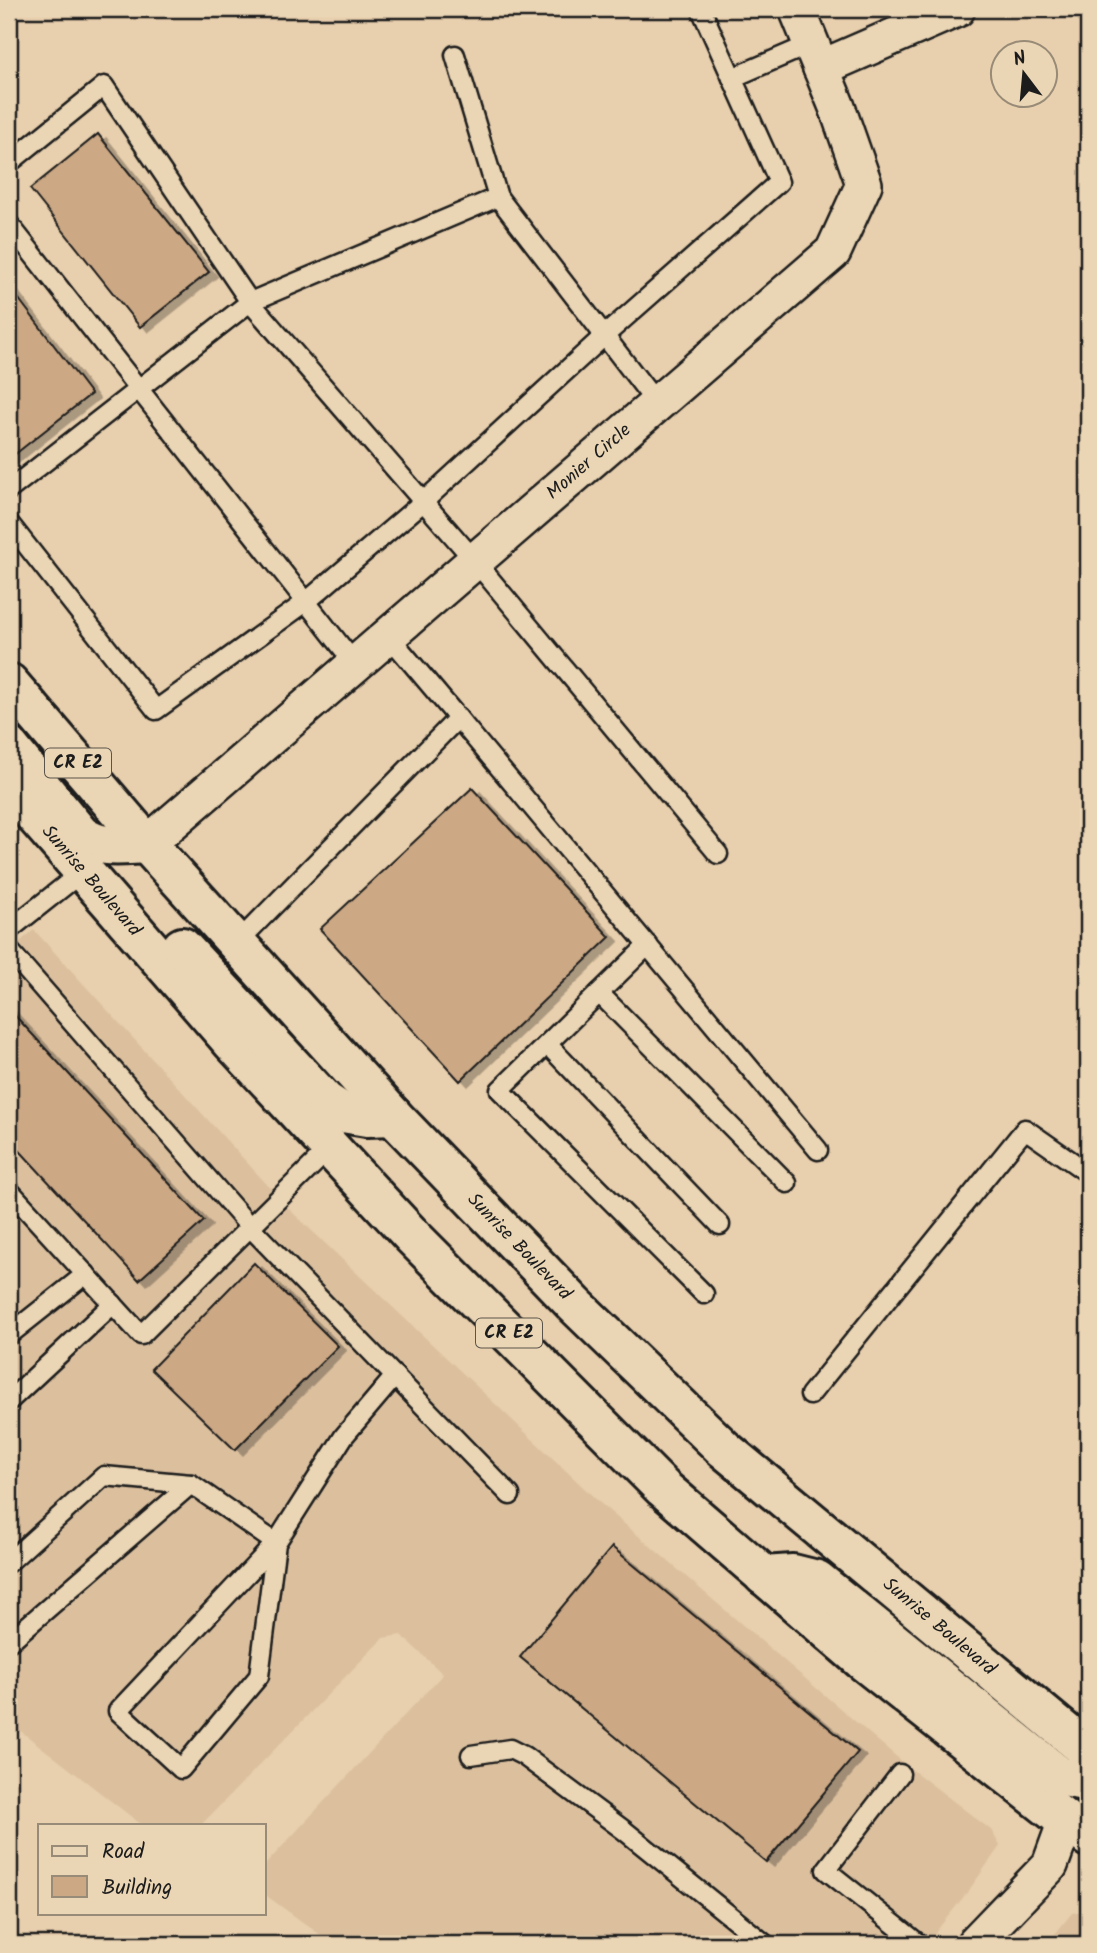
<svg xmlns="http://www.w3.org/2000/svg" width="1097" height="1953" font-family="Kalam,sans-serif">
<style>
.built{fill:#dcc09e}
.building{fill:#cca884;stroke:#1c1c1c;stroke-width:2;filter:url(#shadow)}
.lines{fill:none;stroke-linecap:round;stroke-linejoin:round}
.service-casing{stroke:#1c1c1c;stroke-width:23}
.minor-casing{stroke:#1c1c1c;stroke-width:40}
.primary-casing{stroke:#1c1c1c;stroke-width:44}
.service{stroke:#ead5b4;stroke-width:18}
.minor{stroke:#ead5b4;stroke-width:35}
.primary{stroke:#ead5b4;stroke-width:38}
.labels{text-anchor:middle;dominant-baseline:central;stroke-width:5;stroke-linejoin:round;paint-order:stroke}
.shield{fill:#ead5b4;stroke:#5a544a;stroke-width:2}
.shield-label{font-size:18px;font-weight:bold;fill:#1c1c1c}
.street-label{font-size:19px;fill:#1c1c1c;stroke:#ead5b4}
</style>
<defs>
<filter id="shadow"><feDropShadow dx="8" dy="4.5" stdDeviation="0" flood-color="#0004"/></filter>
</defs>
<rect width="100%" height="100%" fill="#e8cfad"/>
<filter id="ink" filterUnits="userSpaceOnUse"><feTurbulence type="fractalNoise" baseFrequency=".0143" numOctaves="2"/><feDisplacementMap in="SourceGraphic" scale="14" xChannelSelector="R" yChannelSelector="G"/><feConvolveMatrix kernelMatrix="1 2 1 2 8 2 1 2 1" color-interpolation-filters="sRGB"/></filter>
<g filter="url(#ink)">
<g class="built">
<path d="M34,930l260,284 306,289 306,262 85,65 9,16 -31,44 -43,54h-593l-69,-50v-28l179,-192 -42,-39 -18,3 -182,187h-59l-133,-103v-771z"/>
<path d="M1088,1910v34h-41l25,-31z"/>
</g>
<g class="building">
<path d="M98,134l111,138 -69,55 -110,-138z"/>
<path d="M9,286l82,108 -82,65z"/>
<path d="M472,788l138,149 -150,144 -140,-152z"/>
<path d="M9,1009l195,212 -65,59 -130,-141z"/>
<path d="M254,1263l84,83 -103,104 -84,-81z"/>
<path d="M612,1547l246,205 -92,110 -246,-205z"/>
</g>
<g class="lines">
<defs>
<g id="service">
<path d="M455,55l43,142"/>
<path d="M732,78l79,-34"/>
<path d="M9,163l95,-77 146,216 248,-105 159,207"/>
<path d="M9,224l346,440"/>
<path d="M9,490l241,-188 225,259 243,293"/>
<path d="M9,523l147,187 150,-108 117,-100 181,-166 175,-154 -78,-173"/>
<path d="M388,635l70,83"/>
<path d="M9,930l73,-58"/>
<path d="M237,943l221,-225 360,432"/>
<path d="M648,945l-148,145 204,204"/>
<path d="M9,950l241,277 -109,108 -132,-145"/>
<path d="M599,993l188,190"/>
<path d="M547,1044l173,181"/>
<path d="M330,1148l-80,79 260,268"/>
<path d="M9,1335l77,-61"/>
<path d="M810,1395l215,-266 63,44"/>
<path d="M9,1401l104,-97"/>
<path d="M9,1562l95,-86 87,8 85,59 -17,133 -78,93 -63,-58 158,-168 68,-107 51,-60"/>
<path d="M9,1642l182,-158"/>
<path d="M471,1755l39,-6 14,7 101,75 140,113"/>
<path d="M900,1774l-74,96 93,74"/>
</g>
<g id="minor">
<path d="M821,68l136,-59"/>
<path d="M147,844l686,-592 31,-68 -27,-77 -40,-98"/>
<path d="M974,1944l76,-79 16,-44"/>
</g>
<g id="primary">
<path d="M9,683l138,161 246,272 182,189 149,144 364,302"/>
<path d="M9,747l71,87c21,16 41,11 67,10"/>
<path d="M9,786l223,256 181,195 250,251 199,172 204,161 22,16"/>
<path d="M182,947l143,154 18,12 24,4 26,-1"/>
<path d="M764,1576l29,-2 24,6 242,196 29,6"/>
</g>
</defs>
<use href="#service" class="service-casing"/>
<use href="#minor" class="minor-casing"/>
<use href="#primary" class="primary-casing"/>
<use href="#service" class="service"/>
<use href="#minor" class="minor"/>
<use href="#primary" class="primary"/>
</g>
</g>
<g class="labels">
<g class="shield">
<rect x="45" y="748.5" width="66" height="29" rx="5"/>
<rect x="476" y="1318.5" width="66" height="29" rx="5"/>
</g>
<g class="shield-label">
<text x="78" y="763">CR E2</text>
<text x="509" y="1333">CR E2</text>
</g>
<g class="street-label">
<text transform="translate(589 462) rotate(-41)">Monier Circle</text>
<text transform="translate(91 881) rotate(49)">Sunrise Boulevard</text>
<text transform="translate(519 1247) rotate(46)">Sunrise Boulevard</text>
<text transform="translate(939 1627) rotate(40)">Sunrise Boulevard</text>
</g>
</g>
<rect width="1097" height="1953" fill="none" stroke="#ead5b4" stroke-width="35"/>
<rect x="18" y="18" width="1062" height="1918" fill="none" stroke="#1c1c1c" stroke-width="2.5" filter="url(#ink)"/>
<rect x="38" y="1824" width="228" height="91" fill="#ead5b4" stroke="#988b77" stroke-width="2"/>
<rect x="52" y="1846" width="35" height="10" fill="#ead5b4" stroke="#988b77" stroke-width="2"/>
<text x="102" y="1858" font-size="21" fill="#1c1c1c">Road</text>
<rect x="52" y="1876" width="35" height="21" fill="#cca884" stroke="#988b77" stroke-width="2"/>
<text x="102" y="1894" font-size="21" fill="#1c1c1c">Building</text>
<g transform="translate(1024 74) rotate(344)"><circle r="33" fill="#ead5b4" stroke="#988b77" stroke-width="2"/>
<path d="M0-5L12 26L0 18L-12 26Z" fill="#1c1c1c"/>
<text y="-10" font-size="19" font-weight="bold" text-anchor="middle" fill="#1c1c1c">N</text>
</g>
</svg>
